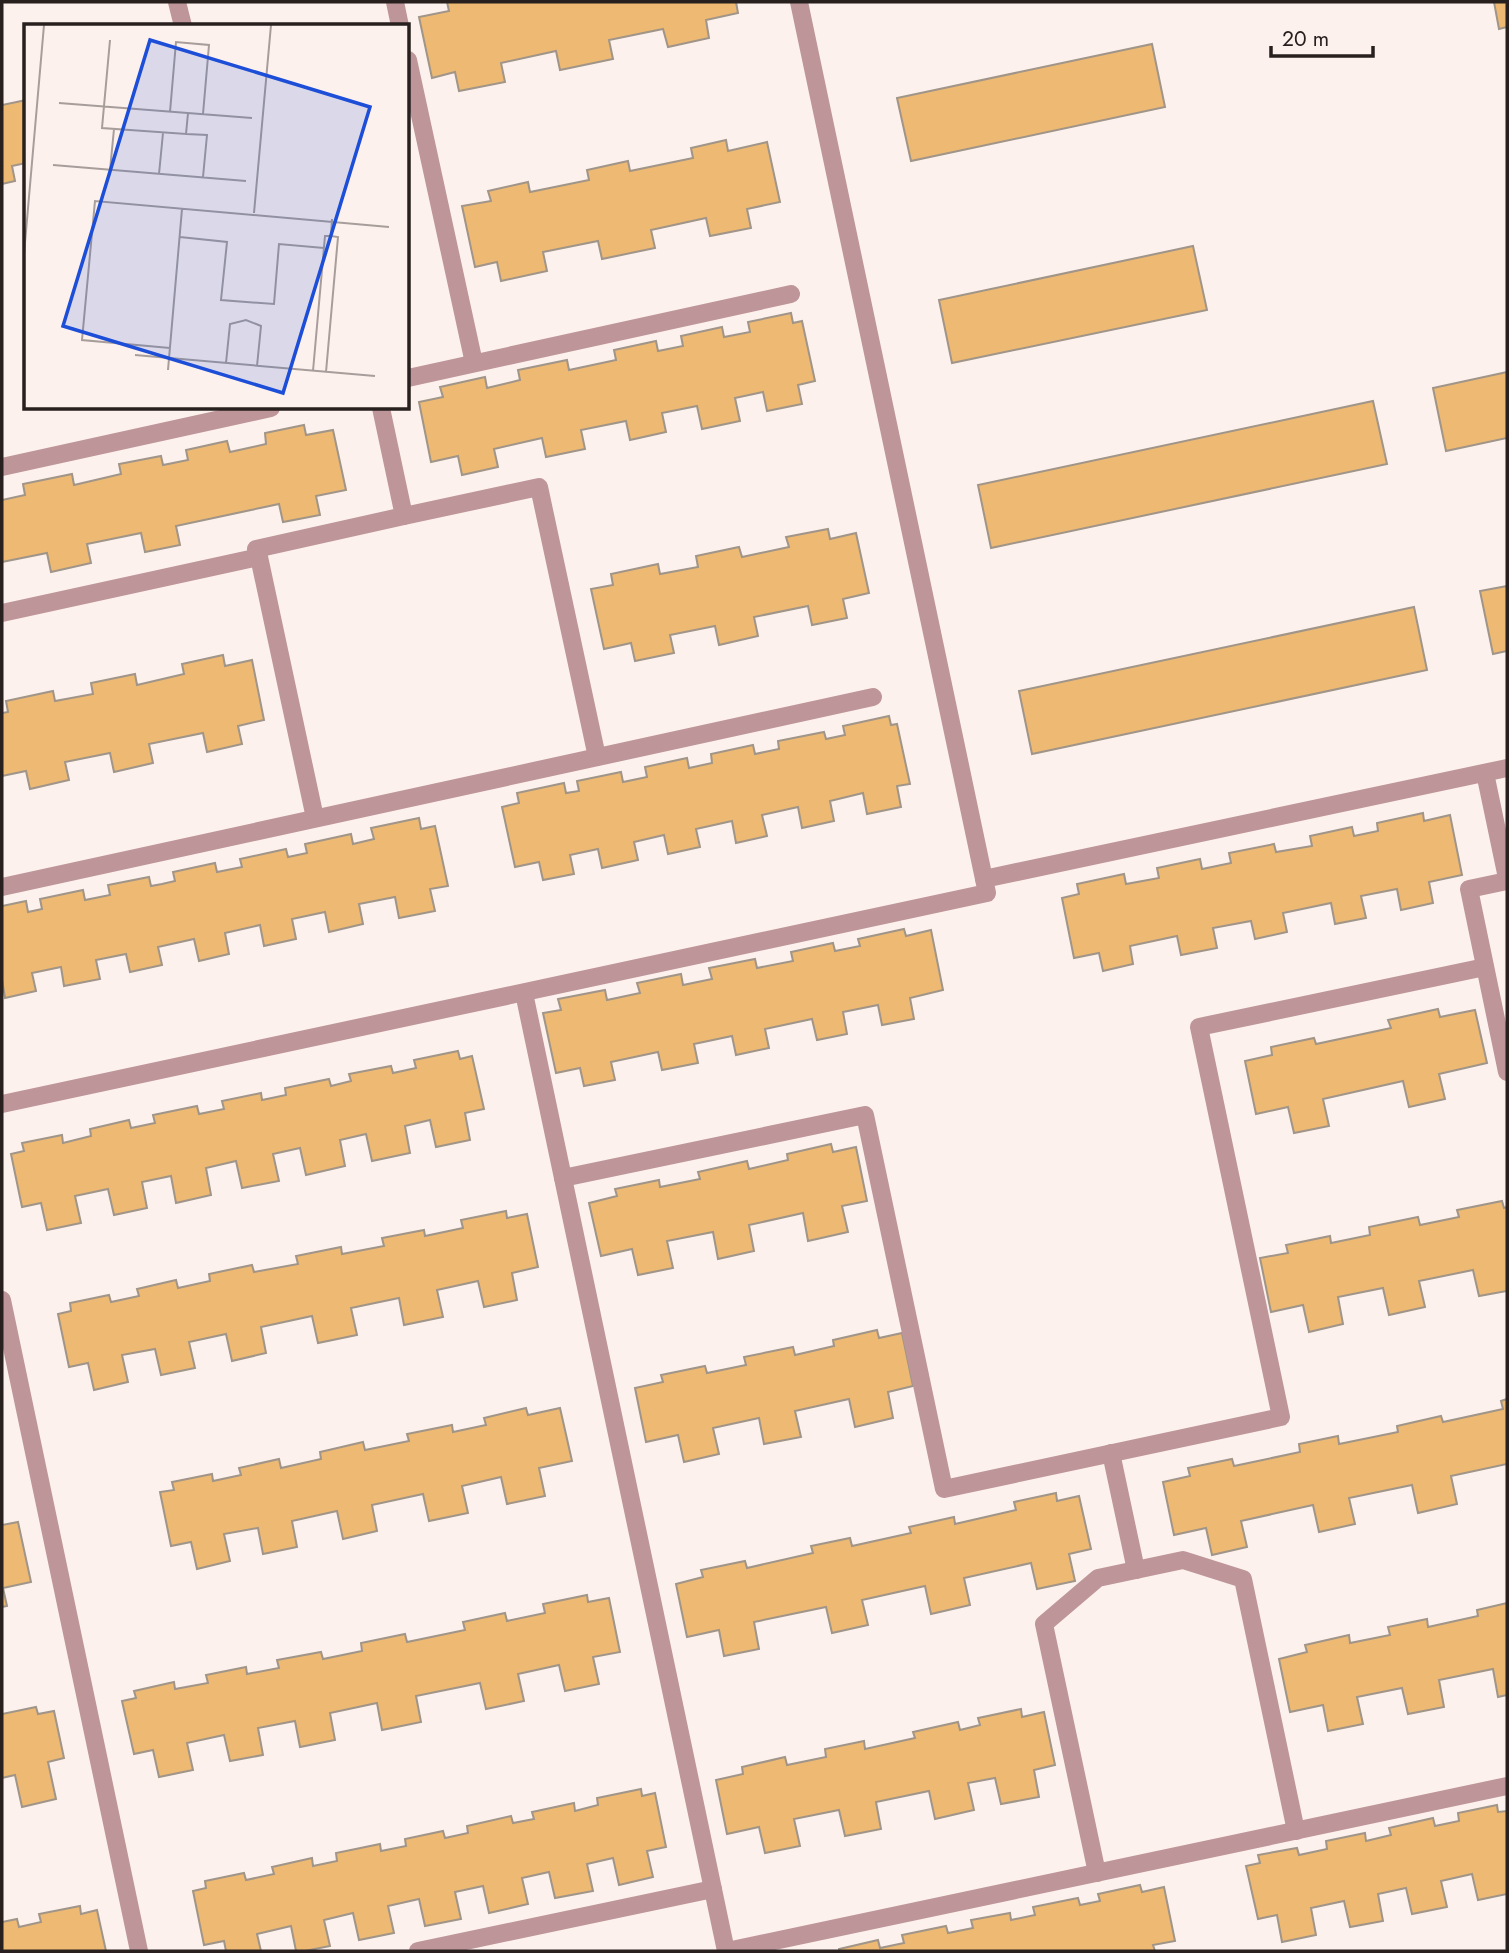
<svg xmlns="http://www.w3.org/2000/svg" width="1509" height="1953" font-family="Jost,sans-serif">
<style>
.building{fill:#edb973;stroke:#a09588;stroke-width:2}
.lines{fill:none;stroke-linecap:round;stroke-linejoin:round}
.service{stroke:#be969a;stroke-width:18}
.inset-road{fill:none;stroke:#a79d9a;stroke-width:2}
.view{fill:#1d4ed8;fill-opacity:0.15;stroke:#1d4ed8;stroke-width:3.5}
.inset-edge{fill:none;stroke:#27201e;stroke-width:3.5}
</style>
<rect width="100%" height="100%" fill="#fdf1ed"/>
<g class="building">
<path d="M447,2h289l2,11 -32,7 3,18 -41,9 -5,-18 -54,11 4,19 -53,11 -4,-19 -55,12 4,19 -46,9 -4,-19 -23,6 -13,-61 30,-6z"/>
<path d="M1494,2h13v25l-8,2z"/>
<path d="M1152,44l13,63 -254,54 -14,-63z"/>
<path d="M26,100v63l-14,3 3,15 -13,3v-79z"/>
<path d="M726,140l2,11 39,-9 13,60 -33,7 4,19 -41,8 -4,-18 -55,12 4,18 -53,11 -4,-18 -55,11 4,19 -46,10 -4,-19 -22,5 -13,-61 29,-5 -3,-10 40,-9 2,10 59,-12 -2,-10 41,-9 2,10 63,-13 -2,-10z"/>
<path d="M1193,246l14,64 -255,53 -13,-63z"/>
<path d="M791,313l2,10 9,-2 13,60 -17,4 4,19 -35,7 -4,-19 -28,6 5,23 -38,8 -5,-23 -35,7 4,19 -36,8 -4,-19 -45,9 4,19 -39,8 -4,-19 -48,11 4,18 -36,8 -4,-19 -27,6 -12,-60 24,-5 -3,-10 45,-10 2,11 33,-8 -2,-10 49,-10 2,10 47,-10 -2,-10 42,-9 2,10 25,-5 -2,-10 41,-9 2,10 26,-5 -2,-10z"/>
<path d="M1507,372v66l-61,13 -13,-63z"/>
<path d="M1373,401l14,63 -396,84 -13,-63z"/>
<path d="M304,425l2,10 27,-5 13,60 -30,6 4,19 -37,7 -4,-18 -103,22 4,19 -35,7 -4,-19 -54,11 4,19 -40,9 -4,-19 -45,9v-62l23,-5 -2,-11 49,-10 2,11 47,-11 -2,-10 42,-8 2,9 25,-5 -2,-10 41,-9 3,11 36,-8 -1,-11z"/>
<path d="M828,529l2,10 26,-6 13,60 -26,6 4,19 -35,7 -4,-19 -54,11 4,19 -39,9 -4,-19 -45,9 4,18 -39,8 -4,-18 -27,6 -13,-60 22,-4 -2,-11 47,-10 2,10 38,-7 -2,-11 43,-9 3,10 47,-10 -3,-10z"/>
<path d="M1507,586v65l-14,3 -13,-63z"/>
<path d="M1414,607l13,63 -395,84 -13,-63z"/>
<path d="M223,655l2,11 27,-6 12,60 -26,6 4,18 -35,8 -4,-19 -54,11 4,19 -39,9 -4,-19 -45,9 4,18 -39,9 -4,-18 -24,5v-63l6,-1 -2,-11 47,-10 2,10 38,-7 -2,-11 44,-9 2,11 47,-11 -2,-10z"/>
<path d="M889,716l2,9 6,-1 13,60 -13,2 4,21 -34,7 -4,-21 -33,8 4,20 -32,7 -4,-21 -36,8 5,21 -31,7 -4,-22 -36,8 4,18 -32,7 -4,-19 -30,7 4,18 -36,8 -4,-19 -28,6 4,19 -31,6 -4,-18 -24,5 -13,-60 17,-4 -2,-10 47,-10 2,10 13,-2 -2,-10 44,-9 2,10 24,-5 -2,-10 42,-9 2,10 23,-5 -1,-9 42,-9 2,9 24,-5 -1,-8 46,-9 2,7 19,-4 -2,-9z"/>
<path d="M1423,813l1,8 26,-6 12,60 -33,7 4,21 -32,7 -4,-21 -36,7 5,22 -31,6 -4,-21 -48,10 4,19 -32,7 -4,-18 -38,7 4,20 -36,7 -4,-19 -47,10 3,18 -30,7 -4,-18 -25,5 -12,-60 17,-4 -2,-10 47,-10 2,10 33,-6 -2,-10 43,-9 2,10 29,-6 -2,-10 45,-9 2,8 36,-6 -2,-10 42,-9 2,9 24,-5 -1,-8z"/>
<path d="M419,818l2,11 14,-3 13,60 -18,3 5,22 -36,7 -4,-21 -36,7 4,20 -34,8 -4,-20 -33,7 4,20 -32,7 -4,-21 -35,8 4,21 -30,7 -5,-22 -36,8 4,18 -32,7 -4,-18 -30,6 4,19 -36,7 -3,-19 -29,6 4,18 -31,7 -3,-18v-74l24,-5 2,11 14,-3 -2,-10 43,-9 2,10 25,-5 -2,-10 41,-8 2,9 11,-2 13,-3 -2,-9 42,-9 2,9 25,-5 -2,-8 46,-10 2,8 19,-4 -2,-9 46,-10 2,10 21,-5 -3,-11z"/>
<path d="M904,929l2,7 25,-6 12,60 -33,8 4,21 -32,6 -4,-20 -35,7 4,22 -30,6 -5,-21 -47,10 4,19 -33,7 -4,-19 -38,8 4,19 -36,7 -4,-18 -47,10 4,18 -31,6 -4,-18 -24,5 -13,-60 18,-3 -3,-11 47,-9 2,10 33,-7 -3,-10 44,-9 2,11 29,-6 -3,-11 46,-9 2,9 36,-7 -2,-9 42,-9 2,8 25,-5 -2,-7z"/>
<path d="M1438,1009l2,8 35,-7 12,53 -48,11 6,25 -36,8 -6,-26 -80,18 6,27 -35,7 -6,-26 -32,7 -11,-53 27,-6 -1,-8 43,-9 2,6 75,-16 -3,-8z"/>
<path d="M458,1051l2,8 12,-3 12,53 -19,4 5,27 -34,7 -6,-27 -25,6 5,27 -38,8 -6,-27 -26,6 5,26 -39,9 -6,-27 -27,6 6,27 -37,7 -6,-27 -30,7 5,27 -35,8 -5,-27 -29,6 5,26 -33,7 -6,-26 -33,7 6,27 -34,7 -6,-27 -19,4 -11,-53 13,-3 -2,-8 40,-8 1,8 28,-7 -1,-7 39,-9 2,8 24,-5 -2,-8 44,-9 2,8 25,-5 -2,-8 39,-8 1,7 24,-5 -1,-7 44,-9 2,7 20,-5 -2,-7 42,-8 2,7 23,-5 -2,-8z"/>
<path d="M831,1144l2,8 23,-5 11,54 -25,5 6,26 -40,9 -5,-28 -54,12 5,26 -36,8 -5,-27 -46,9 6,27 -35,7 -6,-26 -31,7 -12,-53 28,-7 -2,-7 44,-9 1,7 40,-8 -2,-7 49,-11 2,8 39,-9 -1,-6z"/>
<path d="M1502,1201l2,7 3,-1v84l-28,5 -6,-26 -54,11 6,26 -36,8 -6,-27 -45,9 5,27 -34,8 -6,-27 -32,7 -11,-54 28,-5 -2,-8 44,-9 1,7 39,-8 -1,-8 49,-10 2,8 39,-8 -2,-7z"/>
<path d="M506,1211l1,7 20,-4 11,53 -26,6 5,27 -33,7 -6,-26 -41,9 6,27 -39,8 -5,-27 -48,10 6,27 -39,8 -6,-27 -51,11 5,26 -34,8 -6,-27 -37,8 6,26 -34,7 -6,-26 -33,6 6,27 -34,8 -6,-27 -19,4 -11,-53 13,-3 -1,-8 39,-8 2,7 28,-6 -2,-7 39,-9 2,8 32,-7 -1,-7 43,-9 2,7 44,-8 -2,-8 45,-9 1,7 42,-8 -2,-8 42,-8 1,6 38,-8 -2,-8z"/>
<path d="M877,1330l2,8 23,-5 11,53 -25,6 5,26 -38,9 -6,-28 -54,12 6,26 -37,7 -5,-26 -46,10 6,26 -35,8 -6,-27 -32,7 -11,-54 28,-6 -2,-7 44,-9 2,7 39,-8 -2,-8 49,-10 2,8 39,-9 -1,-6z"/>
<path d="M1507,1399v65l-56,12 6,28 -39,9 -6,-28 -63,13 6,26 -36,8 -6,-27 -72,16 6,26 -35,8 -6,-27 -32,7 -11,-53 27,-6 -2,-8 44,-9 2,7 66,-14 -1,-8 39,-8 1,8 59,-12 -1,-6 44,-10 2,6 60,-13 -2,-8z"/>
<path d="M526,1408l2,7 32,-7 12,53 -33,7 6,28 -38,8 -6,-27 -39,9 6,27 -39,8 -6,-27 -51,11 5,26 -34,8 -6,-28 -45,10 5,26 -34,7 -5,-26 -34,6 6,27 -33,8 -6,-27 -20,4 -11,-54 14,-2 -2,-8 40,-8 1,7 28,-6 -2,-7 40,-9 2,9 40,-9 -1,-7 43,-10 2,8 44,-9 -2,-7 45,-9 1,7 33,-7 -2,-7z"/>
<path d="M1056,1493l1,8 22,-5 12,53 -22,5 6,27 -38,8 -6,-26 -67,15 6,27 -39,9 -6,-28 -63,14 6,25 -36,8 -6,-26 -72,15 5,27 -35,7 -5,-26 -32,7 -11,-53 27,-7 -2,-7 44,-9 2,7 66,-15 -2,-7 39,-8 2,8 59,-13 -2,-6 45,-10 1,7 61,-14 -2,-8z"/>
<path d="M18,1522l13,60 -28,6 4,18 -5,1v-82z"/>
<path d="M587,1595l1,7 21,-4 11,54 -27,5 6,27 -34,7 -6,-26 -41,9 6,27 -38,8 -6,-26 -64,13 5,26 -39,8 -5,-27 -47,10 5,27 -35,7 -5,-26 -37,7 5,27 -33,6 -6,-26 -37,8 6,27 -34,7 -6,-27 -19,4 -12,-53 14,-3 -2,-7 40,-9 1,7 33,-6 -2,-8 40,-8 1,7 32,-6 -2,-8 44,-8 2,7 39,-8 -1,-8 44,-9 2,8 58,-12 -2,-8 42,-9 2,8 38,-8 -2,-9z"/>
<path d="M1507,1603v92l-9,2 -5,-28 -54,11 5,27 -36,7 -6,-26 -45,9 6,27 -35,7 -5,-26 -33,7 -11,-53 28,-7 -2,-7 44,-10 1,8 40,-8 -2,-8 39,-8 1,8 50,-11 -1,-6z"/>
<path d="M36,1707l2,7 16,-3 10,47 -16,4 8,37 -34,8 -7,-32 -13,3v-64z"/>
<path d="M1021,1709l1,8 22,-5 11,53 -21,5 5,27 -38,7 -6,-26 -27,5 6,27 -39,9 -6,-28 -53,11 5,27 -36,7 -6,-26 -45,9 6,27 -35,7 -6,-26 -32,7 -11,-54 27,-6 -1,-7 43,-10 2,8 39,-8 -1,-8 39,-8 1,8 50,-11 -2,-6 45,-10 2,8 20,-5 -2,-7z"/>
<path d="M641,1789l1,7 13,-3 11,54 -19,4 6,26 -34,8 -6,-27 -26,6 6,27 -38,7 -6,-26 -27,6 6,26 -39,9 -6,-27 -28,6 6,27 -36,7 -6,-27 -31,7 6,27 -35,7 -6,-27 -29,7 6,26 -25,5h-9l-5,-25 -34,8 4,17h-35l-2,-10 -20,4 -11,-54 13,-3 -1,-7 39,-8 2,7 28,-6 -2,-7 40,-9 1,8 24,-5 -1,-8 44,-9 1,7 25,-5 -1,-7 38,-8 2,7 23,-5 -1,-7 44,-10 2,7 21,-4 -2,-7 42,-9 1,8 23,-6 -1,-7z"/>
<path d="M1497,1805l1,7 9,-1v83l-29,6 -6,-26 -31,7 6,26 -35,7 -6,-26 -28,6 5,27 -33,6 -6,-26 -33,7 5,27 -34,7 -5,-27 -19,4 -12,-53 14,-3 -2,-8 39,-7 2,7 28,-6 -1,-8 39,-8 1,8 25,-6 -2,-7 44,-10 2,8 24,-5 -1,-8z"/>
<path d="M1140,1885l2,7 22,-5 11,54 -22,4 2,6h-316v-2l39,-9 2,8 24,-5 -2,-8 44,-9 2,7 25,-5 -2,-8 39,-7 1,7 24,-5 -2,-8 45,-9 2,7 20,-4 -2,-7z"/>
<path d="M80,1906l1,8 16,-4 9,41h-104v-29l15,-3 2,8 22,-5 -2,-8z"/>
</g>
<g class="lines">
<g class="service">
<path d="M177,2l6,24"/>
<path d="M395,2l5,24"/>
<path d="M799,2l185,877"/>
<path d="M408,60l66,303"/>
<path d="M408,378l383,-84"/>
<path d="M2,467l269,-59"/>
<path d="M404,516l135,-29 58,270"/>
<path d="M259,557l56,261"/>
<path d="M2,613l257,-56 -3,-8 148,-33 -23,-108"/>
<path d="M1485,773l22,105"/>
<path d="M1507,881l-38,8 38,183"/>
<path d="M2,887l871,-190"/>
<path d="M524,993l202,958"/>
<path d="M2,1104l985,-211 -3,-14 523,-111"/>
<path d="M563,1178l302,-63 79,374 337,-72 -82,-390 286,-60"/>
<path d="M2,1300l137,651"/>
<path d="M1111,1453l25,117"/>
<path d="M1097,1873l-53,-249 54,-46 85,-18 60,19 53,252"/>
<path d="M418,1951l295,-62"/>
<path d="M727,1951l780,-165"/>
</g>
</g>
<g transform="translate(24 24)">
<rect width="385" height="385" fill="#fdf1ed"/>
<path class="inset-road" d="M86,16l-8,88 84,6 2,-21M35,79l193,15M146,88l6,-70 33,3 -6,69M162,110l21,1 -4,42M29,141l193,16M86,146l4,-41M135,150l4,-41M230,189l17,-188M156,213l47,5 -6,58 53,4 5,-60 45,4M0,230l20,-229M146,324l-88,-8 13,-139 294,26M111,331l240,21M202,339l4,-39 16,-4 15,6 -4,40M144,346l14,-161M289,347l12,-135h6l1,-17M302,348l12,-135 -7,-1"/>
<path class="view" d="M126,16l220,67 -87,286 -220,-67z"/>
<rect width="385" height="385" class="inset-edge"/>
</g>
<rect width="1509" height="1953" fill="none" stroke="#27201e" stroke-width="7"/>
<path d="M1271 46v10h102v-10" fill="none" stroke="#27201e" stroke-width="3.5"/>
<text x="1282" y="46" font-size="21" fill="#27201e" stroke="#fdf1ed" stroke-width="5" paint-order="stroke">20 m</text>
</svg>
